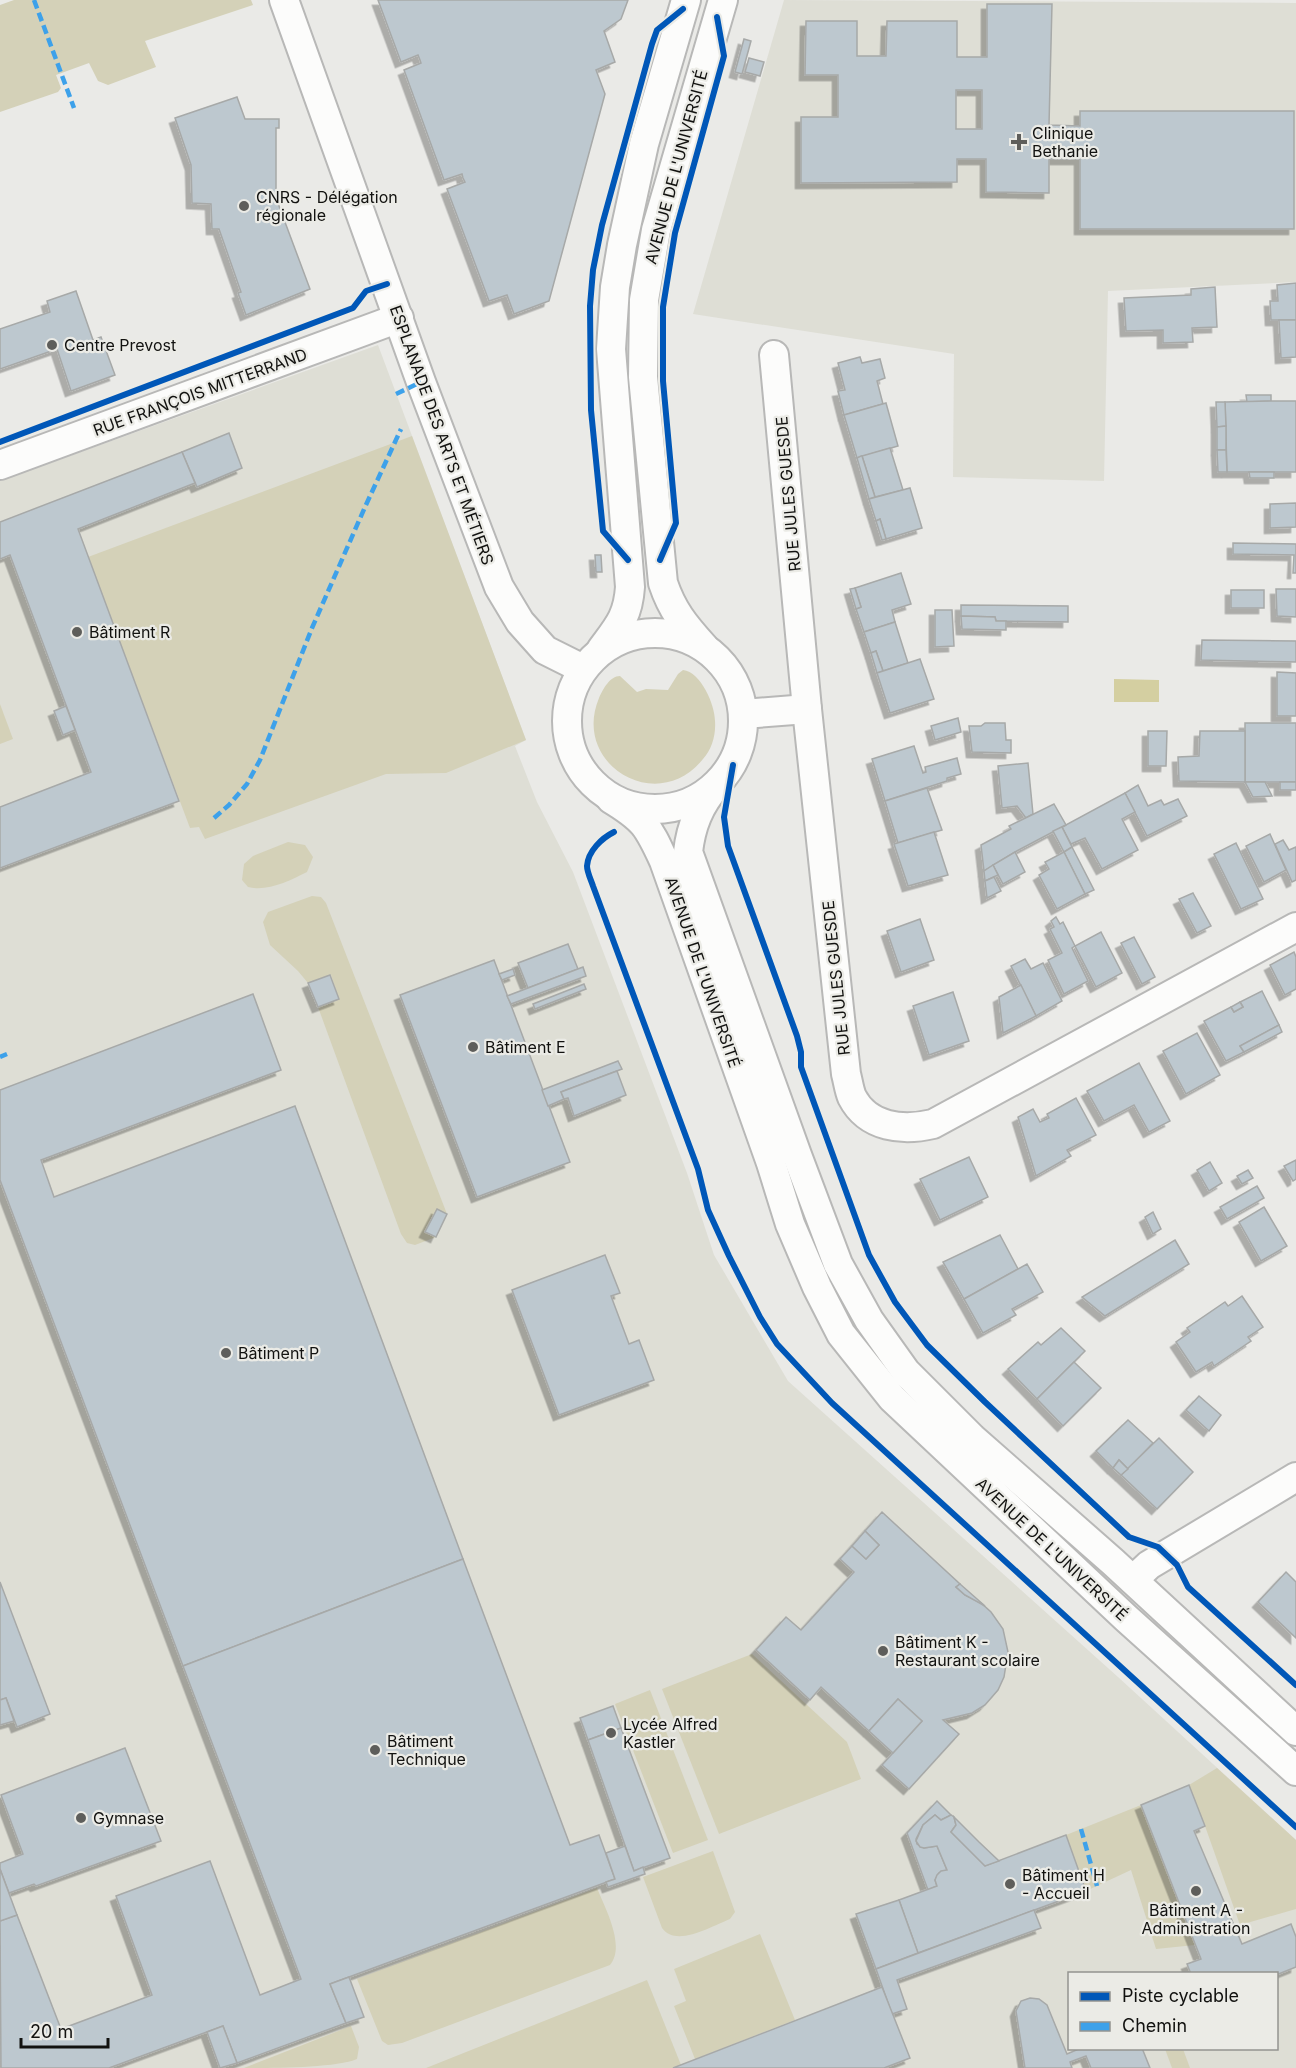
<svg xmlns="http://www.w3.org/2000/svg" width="1296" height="2068" font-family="Inter,sans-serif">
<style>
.built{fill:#deded5;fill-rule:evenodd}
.green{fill:#d4d1b8}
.water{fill:#d4cfa1}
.building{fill:#bdc8cf;stroke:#a7a9a8;stroke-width:1.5;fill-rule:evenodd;filter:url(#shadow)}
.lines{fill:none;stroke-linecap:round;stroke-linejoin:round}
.minor-casing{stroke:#b8b8b7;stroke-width:32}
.minor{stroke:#fcfcfb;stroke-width:28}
.quiet{stroke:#3da1ea;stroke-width:4.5;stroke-dasharray:9 4.5;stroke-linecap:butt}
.cycleway-casing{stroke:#ebebe6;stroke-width:10}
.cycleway{stroke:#0057b8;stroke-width:6}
.poi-dot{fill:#5e5e5b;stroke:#ebebe6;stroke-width:2}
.labels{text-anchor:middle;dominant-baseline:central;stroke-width:4.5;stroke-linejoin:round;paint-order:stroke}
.poi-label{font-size:16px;fill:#121210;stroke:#ebebe6;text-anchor:start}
.street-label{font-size:16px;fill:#121210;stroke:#ebebe6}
</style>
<defs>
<filter id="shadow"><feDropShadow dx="-5.5" dy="5.5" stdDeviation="0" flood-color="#0004"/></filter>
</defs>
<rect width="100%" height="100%" fill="#eaeae7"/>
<g class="built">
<path d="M784,0l512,3v279l-188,9 -4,190 -151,-4 1,-123 -261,-40z"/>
<path d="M378,345l148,395 -11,6 22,56 36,70 114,301 27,82 74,126 330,296 178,163v228h-1296v-1587zM1070,1974h206v74h-206z"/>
</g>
<g class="green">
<path d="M14,0h237l2,5 -108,36 11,26 -48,18 -10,-4 -9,-18 -33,12 5,13 -3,4 -58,20v-107z"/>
<path d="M412,436l114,304 -80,33 -60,1 -181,65 -6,-12 -9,1 -102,-271z"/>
<path d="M683,670c18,2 32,35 32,51 1,14 -3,28 -12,38 -45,57 -132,6 -104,-61 4,-9 11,-22 21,-22l17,16 9,-3 22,1 10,-16z"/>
<path d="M0,704l13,35 -13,5z"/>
<path d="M288,842l17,3 8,12 -6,15c-18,9 -40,20 -59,15l-6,-7 2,-16 9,-8z"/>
<path d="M312,896l9,1 5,6 121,311 -10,-5 -12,22 11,6 -21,8 -8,-2 -6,-9 -83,-227 21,-8 -8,-24 -23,8 -10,-12 -28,-26 -7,-23 5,-10z"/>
<path d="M752,1654l95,88 14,37 -142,55 -57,-145z"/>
<path d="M650,1690l58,150 -35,13 -58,-149z"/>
<path d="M1217,1768l79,72v69l-56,16 -35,-99 -16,-41z"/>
<path d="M1141,1805l54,140 -39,4 -25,-79 -45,21 -20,-56z"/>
<path d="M713,1851l22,61 -5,7c-18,7 -54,29 -68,9l-19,-51z"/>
<path d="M597,1888c8,20 29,58 13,77l-208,78 -14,2 -6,-4 -25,-62z"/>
<path d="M760,1934l35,86 -100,39 -21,-53 12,-5 -12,-32z"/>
<path d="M647,1980l34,85 -8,3h-247z"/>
<path d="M351,2026l8,21 -2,12c-21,9 -85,9 -113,9z"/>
<path d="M1165,2049h18l7,19h-18z"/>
</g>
<path class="water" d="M1114,679l45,1v22h-45z"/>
<g class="building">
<path d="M378,0h250l-7,19 -17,12 11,31 -19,8 9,24 -56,207 -35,13 -7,-19 -18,6 -42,-112 18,-7 -2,-4 -1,-4 -18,6 -40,-110 17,-7 -1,-3 -2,-5 -17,7z"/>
<path d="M987,4h65l-3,121 31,1v-15h214v118h-214v-70h-31v34l-63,-1v-33h-29v23l-156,1v-66h37v-42h-33l1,-54h51v35h29l1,-35h70v36h30zM956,90h26v39h-26z"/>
<path d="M744,39l7,2 -9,33 -7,-2z"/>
<path d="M749,58l15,4 -4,14 -15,-4z"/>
<path d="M237,97l8,22h34v9h-3v70l34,91 -64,26 -8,-22 3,-1 -22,-63h-7l-1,-25 -19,-1 -1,-38 -16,-47z"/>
<path d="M1296,283v37h-25l-1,-19h8l-1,-16z"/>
<path d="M1215,287l2,40 -25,1 1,14 -30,1v-13l-37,1 -2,-33 67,-3v-6z"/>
<path d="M76,291l17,49 8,-3 14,38 -44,16 -14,-42 -57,20v-40l50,-17 -3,-11z"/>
<path d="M1279,320h17v37l-15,1z"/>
<path d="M860,357l2,6 18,-4 5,19 -8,3 6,23 -39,11 -6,-24 7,-1 -7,-27z"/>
<path d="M1246,395h25v6l-24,1z"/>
<path d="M1271,401h25v71h-69l-2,-70z"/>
<path d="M1216,402h9l1,24 -9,1z"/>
<path d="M886,403l12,43 -41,12 -13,-43z"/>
<path d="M1226,426v24h-9v-23z"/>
<path d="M229,433l13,35 -45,19 -15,-35z"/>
<path d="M890,448l13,42 -28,7 -13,-41z"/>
<path d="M1217,450h9l1,22h-9z"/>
<path d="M182,452l13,31 -117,46 101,272 -179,67v-61l91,-35 -81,-217 -10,4v-37z"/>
<path d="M861,456h1l13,41 -6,2 -12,-41z"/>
<path d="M1249,472h25v6h-24z"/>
<path d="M910,488l12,40 -36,11 -6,-20 -4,2 -7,-22z"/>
<path d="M1296,503v24l-26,1v-24z"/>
<path d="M880,519l6,20 -4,1 -6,-19z"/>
<path d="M1233,543l63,1v29h-3l1,-18 -61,-1z"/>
<path d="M595,555h6l1,17h-6z"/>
<path d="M901,573l10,31 -19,6 3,12 -31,10 -8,-23 5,-2 -6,-19z"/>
<path d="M855,588l6,19 -5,2 -6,-20z"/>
<path d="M1276,589h20v28l-19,-1z"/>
<rect x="1231" y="590" width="33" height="18"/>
<path d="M961,605l107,1v16l-72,-1 -1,-4 -34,-1z"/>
<path d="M935,610h17l2,36 -19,1z"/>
<path d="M961,616l34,1 1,4h10v9l-44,-1z"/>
<path d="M895,622l13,41 -25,8 -7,-20 -5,2 -7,-21z"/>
<path d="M1202,640l94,1v21l-95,-2z"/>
<path d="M876,651l7,20 -6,2 -6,-20z"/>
<path d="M920,659l14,40 -44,14 -13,-40z"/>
<path d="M1277,672l19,1v43h-19z"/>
<path d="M66,706l9,24 -12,5 -9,-24z"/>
<path d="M958,718l3,14 -26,8 -4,-14z"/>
<path d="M985,723h20l1,17h5v13l-39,-1 -3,-26h12z"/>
<rect x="1245" y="723" width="51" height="59"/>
<path d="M1148,731h19l-1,35h-18z"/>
<path d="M1200,731h45v51l-66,-1 -1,-24 21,-1z"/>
<path d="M914,746l9,27 3,-1 -1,-5 32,-9 4,16 -14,4v3l-62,20 -13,-42z"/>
<path d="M1028,763l5,51 -7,4 -9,-12 -15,2 -4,-42z"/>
<path d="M1245,782h20l7,14 -19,1z"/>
<rect x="1280" y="782" width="16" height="8"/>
<path d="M1138,785l10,21 13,-6 3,5 14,-6 9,17 -40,20 -22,-43z"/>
<path d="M927,788l15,42 -44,13 -13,-42z"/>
<path d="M1125,793l10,19 -13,7 16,31 -36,19 -17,-31 -14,6 -9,-17z"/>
<path d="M1054,804l12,21 -51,27 -31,19 -3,-26 30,-16 -2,-3z"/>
<path d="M1066,825l-4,2 10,20 -8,5 -11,-21z"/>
<path d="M934,832l14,43 -40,11 -14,-42z"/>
<path d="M1270,834l16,36 -22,12 -18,-36z"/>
<path d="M1283,840l6,10 7,-3v33l-4,2 -17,-38z"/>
<path d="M1236,843l27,56 -22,10 -27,-55z"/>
<path d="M1072,847l22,43 -9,4 -21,-42z"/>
<path d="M1015,852l10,20 -22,12 -10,-19z"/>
<path d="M1064,852l21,42 -28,15 -18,-34 10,-6 -4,-7z"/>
<path d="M993,865l5,10 -13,6 -1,-10z"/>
<path d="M994,877l7,14 -14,7 -2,-17z"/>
<path d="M1193,893l18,33 -14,7 -18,-34z"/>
<path d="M1056,917l4,7 3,-2 12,24 -3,2 16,33 -24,13 -16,-34 14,-7 -12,-24 4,-2 -3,-6z"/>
<path d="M920,919l14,41 -33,12 -14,-41z"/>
<path d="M1101,932l21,41 -26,14 -21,-41z"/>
<path d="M1134,937l21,40 -13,7 -21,-41z"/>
<path d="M568,944l10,25 -50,19 -10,-25z"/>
<path d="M1294,952l2,5v32l-11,6 -15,-30z"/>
<path d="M1025,959l6,10 12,-6 19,38 -26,15 -25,-50z"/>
<path d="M494,960l76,202 -93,35 -77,-202z"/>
<path d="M583,967l3,9 -75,28 -4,-8z"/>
<path d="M513,969l2,6 -13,5 -3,-6z"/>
<path d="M330,975l9,24 -21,8 -10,-24z"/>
<path d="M584,984l2,5 -51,20 -2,-5z"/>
<path d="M1021,985l15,31 -33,17 -4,-36z"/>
<path d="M1262,991l17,34 -39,21 4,6 -18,9 -22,-40 27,-14 3,5 9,-5 -3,-5z"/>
<path d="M953,992l16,49 -40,14 -16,-49z"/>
<path d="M253,994l28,76 -240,90 13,37 241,-91 168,453 -280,107 -183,-486v-90z"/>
<path d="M1240,1002l3,5 -9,5 -3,-5z"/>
<path d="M1279,1025l3,7 -38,20 -4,-6z"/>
<path d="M1197,1033l23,42 -34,19 -23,-43z"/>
<path d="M618,1061l4,8 -61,23 3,7 -16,7 -6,-16z"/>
<path d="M1139,1063l31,58 -21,11 -15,-27 -30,16 -17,-30z"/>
<path d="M617,1071l9,24 -52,21 -6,-18 -4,1 -3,-7z"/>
<path d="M1076,1098l20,37 -29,15 4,6 -35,20 -18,-59 15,-8 7,13 9,-4 -2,-4z"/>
<path d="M969,1157l19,40 -48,23 -20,-41z"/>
<path d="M1296,1160v19l-3,2 -9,-15z"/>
<path d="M1210,1162l12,21 -13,8 -12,-21z"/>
<path d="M1248,1170l5,8 -11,6 -5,-8z"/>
<path d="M1257,1186l7,12 -37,21 -7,-12z"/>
<path d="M1264,1207l23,39 -26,15 -22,-39z"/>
<path d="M437,1209l10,5 -11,23 -11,-5z"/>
<path d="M1153,1212l8,17 -8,5 -8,-17z"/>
<path d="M1000,1235l18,34 -54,30 -21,-37z"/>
<path d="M1175,1240l14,24 -84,52 -23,-19z"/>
<path d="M605,1255l15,38 -9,3 18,48 10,-4 15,40 -95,35 -47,-125z"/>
<path d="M1027,1264l16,28 -31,17 4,6 -33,18 -19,-34z"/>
<path d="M1242,1296l21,31 -15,10 3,4 -37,25 -2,-4 -16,10 -20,-30 14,-10 -3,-4 38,-26 3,4z"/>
<path d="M1061,1328l24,23 -48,48 -29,-30 30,-27 3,3z"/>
<path d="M1074,1362l27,26 -38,38 -26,-27z"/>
<path d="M1199,1396l22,19 -12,16 -23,-21z"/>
<path d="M1128,1420l25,23 -25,26 -9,-9 -6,8 -17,-17z"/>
<path d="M1159,1438l34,34 -36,37 -36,-34z"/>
<path d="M1119,1460l9,9 -7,6 -8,-7z"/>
<path d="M882,1512l78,72 -4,3 9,8 16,8 10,9 12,17 5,23 -4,25 -6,13 -13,15 -13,8 -29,7 16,14 -50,55 -27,-24 40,-44 -24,-22 -29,32 -48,-44 -11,13 -54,-50 30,-33 15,13 53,-58 -14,-13 12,-13 14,13 13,-14 -14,-14z"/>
<path d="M865,1531l14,14 -13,14 -14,-13z"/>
<path d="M463,1559l107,286 29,-10 16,44 -285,105 16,39 -109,40 -14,-37 -114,42h-108l-1,-147 17,-6 44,114 91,-34 -36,-99 94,-35 50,134 41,-16 -118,-313z"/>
<path d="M1286,1572l10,10v56l-38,-36z"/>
<path d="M0,1582l50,132 -33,13 -11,-29 -6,2z"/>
<path d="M960,1584l25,22 -20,-11 -9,-8z"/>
<path d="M6,1698l8,23 -14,4v-25z"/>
<path d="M898,1699l24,22 -29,32 -24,-22z"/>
<path d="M613,1706l8,22 -33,12 -8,-22z"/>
<path d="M621,1728l49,130 -36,13 -46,-131z"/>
<path d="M125,1748l36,93 -125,45 -2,-2 -25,9 -9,-24v-6l23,-9 -22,-59z"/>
<path d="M1189,1785l16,41 -11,5 48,113 49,-20 5,13v30l-20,8 -85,-1 -4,-10 14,-5 -60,-154z"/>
<path d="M937,1801l14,14 -10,5 -6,-5 -12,10 -7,14 1,5 7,4 13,-2 10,24 -8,3 -4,7 2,6 -9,4 -21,-57z"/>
<path d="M935,1815l6,5 10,-5 3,2 2,8 -5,7 34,34 81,-31 20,56 -168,62 -19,-53 38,-14 -2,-6 2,-5 4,-4 6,-1 -10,-24 -13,2 -4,-1 -4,-6 7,-16z"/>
<path d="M954,1817l25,25 20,19 -14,5 -34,-34 5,-7z"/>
<path d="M625,1846l9,25 9,-4 2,7 -37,13 -2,-5 9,-3 -9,-26z"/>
<path d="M0,1869l17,46 -17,6z"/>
<path d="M899,1900l19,53 -42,16 -20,-55z"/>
<path d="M1034,1910l7,18 -144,52 10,29 -15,5 -16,-45z"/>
<path d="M349,1977l15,40 -18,6 -16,-39z"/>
<path d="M882,1987l28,71 -26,10h-211z"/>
<path d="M1030,1998l9,1 8,6 20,49 14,-6h61l8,20h-59l-5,-12 -16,6 2,6h-47l-9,-57 5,-10z"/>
<path d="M223,2026l14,37 -17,5 -13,-36z"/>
</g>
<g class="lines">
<defs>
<g id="minor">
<path d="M284,0l137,382 78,205 21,35 25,28 38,19"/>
<path d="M774,355l33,354 39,365c2,7 3,16 6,23 16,31 51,34 81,27l363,-197"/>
<path d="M0,465l399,-147"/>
<circle cx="655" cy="721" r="88"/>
<path d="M704,647c-20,-22 -32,-37 -41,-64l-20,-206 1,-77 12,-70 67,-230"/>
<path d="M601,650c17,-23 27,-33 29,-63l-19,-238 4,-62 7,-42 22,-101 42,-144"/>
<path d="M744,714l63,-5"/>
<path d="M717,785c-18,20 -26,41 -29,67l109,303 41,109 31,56 37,52 66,66 141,124 183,169"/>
<path d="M611,799c33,20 37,27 53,62l107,302 19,61 27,63 24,47 51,64 234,220 170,153"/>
<path d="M1133,1580l16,-15 147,-88"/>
</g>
</defs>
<use href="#minor" class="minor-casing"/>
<use href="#minor" class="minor"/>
<g class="quiet">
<path d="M34,0l40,108"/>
<path d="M396,394l25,-12"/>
<path d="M214,818l15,-13 18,-21 13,-24 52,-132 53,-121 36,-78"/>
<path d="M0,1057l7,-3"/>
<path d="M1081,1829l16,57"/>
</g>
<defs>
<g id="cycleway">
<path d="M0,442l353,-134 13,-17 21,-7"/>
<path d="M628,560l-25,-29 -12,-121 -1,-104 3,-36 9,-45 50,-181 5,-14 26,-21"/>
<path d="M660,560l16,-37 -13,-142v-74l12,-74 49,-177 -7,-39"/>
<path d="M733,765l-9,52 4,29 69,190 4,16v15l68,188 26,47 32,43 58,57 144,135 29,10 19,18 11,22 108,98"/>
<path d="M614,832c-12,6 -26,19 -27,34 0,6 4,14 6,20l105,283 10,41 21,46 31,61 17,27 55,59 464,424"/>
</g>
</defs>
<use href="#cycleway" class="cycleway-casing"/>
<use href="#cycleway" class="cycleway"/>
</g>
<g class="poi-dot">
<path d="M1016 133h6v6h6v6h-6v6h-6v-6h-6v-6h6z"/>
<circle cx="244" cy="206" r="6"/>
<circle cx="52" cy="345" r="6"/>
<circle cx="77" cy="632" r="6"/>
<circle cx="473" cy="1047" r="6"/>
<circle cx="226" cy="1353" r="6"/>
<circle cx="883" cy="1651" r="6"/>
<circle cx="611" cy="1733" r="6"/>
<circle cx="375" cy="1750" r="6"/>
<circle cx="81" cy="1818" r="6"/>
<circle cx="1010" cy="1884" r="6"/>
<circle cx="1196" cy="1891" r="6"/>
</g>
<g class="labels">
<g class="poi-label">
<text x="1032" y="133">Clinique<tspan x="1032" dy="18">Bethanie</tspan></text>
<text x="256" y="197">CNRS - Délégation<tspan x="256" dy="18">régionale</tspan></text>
<text x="64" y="345">Centre Prevost</text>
<text x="89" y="632">Bâtiment R</text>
<text x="485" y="1047">Bâtiment E</text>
<text x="238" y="1353">Bâtiment P</text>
<text x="895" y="1642">Bâtiment K -<tspan x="895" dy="18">Restaurant scolaire</tspan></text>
<text x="623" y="1724">Lycée Alfred<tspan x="623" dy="18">Kastler</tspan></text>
<text x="387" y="1741">Bâtiment<tspan x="387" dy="18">Technique</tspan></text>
<text x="93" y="1818">Gymnase</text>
<text x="1022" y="1875">Bâtiment H<tspan x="1022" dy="18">- Accueil</tspan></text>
<text x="1196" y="1910" text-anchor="middle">Bâtiment A -<tspan x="1196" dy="18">Administration</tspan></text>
</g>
<g class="street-label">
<text transform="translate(676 167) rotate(-75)">AVENUE DE L'UNIVERSITÉ</text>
<text transform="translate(200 392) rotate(-20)">RUE FRANÇOIS MITTERRAND</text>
<text transform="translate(442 435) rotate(70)">ESPLANADE DES ARTS ET MÉTIERS</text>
<text transform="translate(788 494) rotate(-95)">RUE JULES GUESDE</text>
<text transform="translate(703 972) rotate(71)">AVENUE DE L'UNIVERSITÉ</text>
<text transform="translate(836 978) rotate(-96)">RUE JULES GUESDE</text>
<text transform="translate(1052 1549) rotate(43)">AVENUE DE L'UNIVERSITÉ</text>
</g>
</g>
<rect x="1068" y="1972" width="210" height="78" fill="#ebebe6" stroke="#949490" stroke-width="1.5"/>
<rect x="1080" y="1992" width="30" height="9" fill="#0057b8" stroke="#949490" stroke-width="1.5"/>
<text x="1122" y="2002" font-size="18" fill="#121210">Piste cyclable</text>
<rect x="1080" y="2022" width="30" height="9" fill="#3da1ea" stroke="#949490" stroke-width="1.5"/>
<text x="1122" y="2032" font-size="18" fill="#121210">Chemin</text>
<path d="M21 2038v9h87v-9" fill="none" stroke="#121210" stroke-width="3"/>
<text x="30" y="2038" font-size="18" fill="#121210" stroke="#ebebe6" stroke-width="4.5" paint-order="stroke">20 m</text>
</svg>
